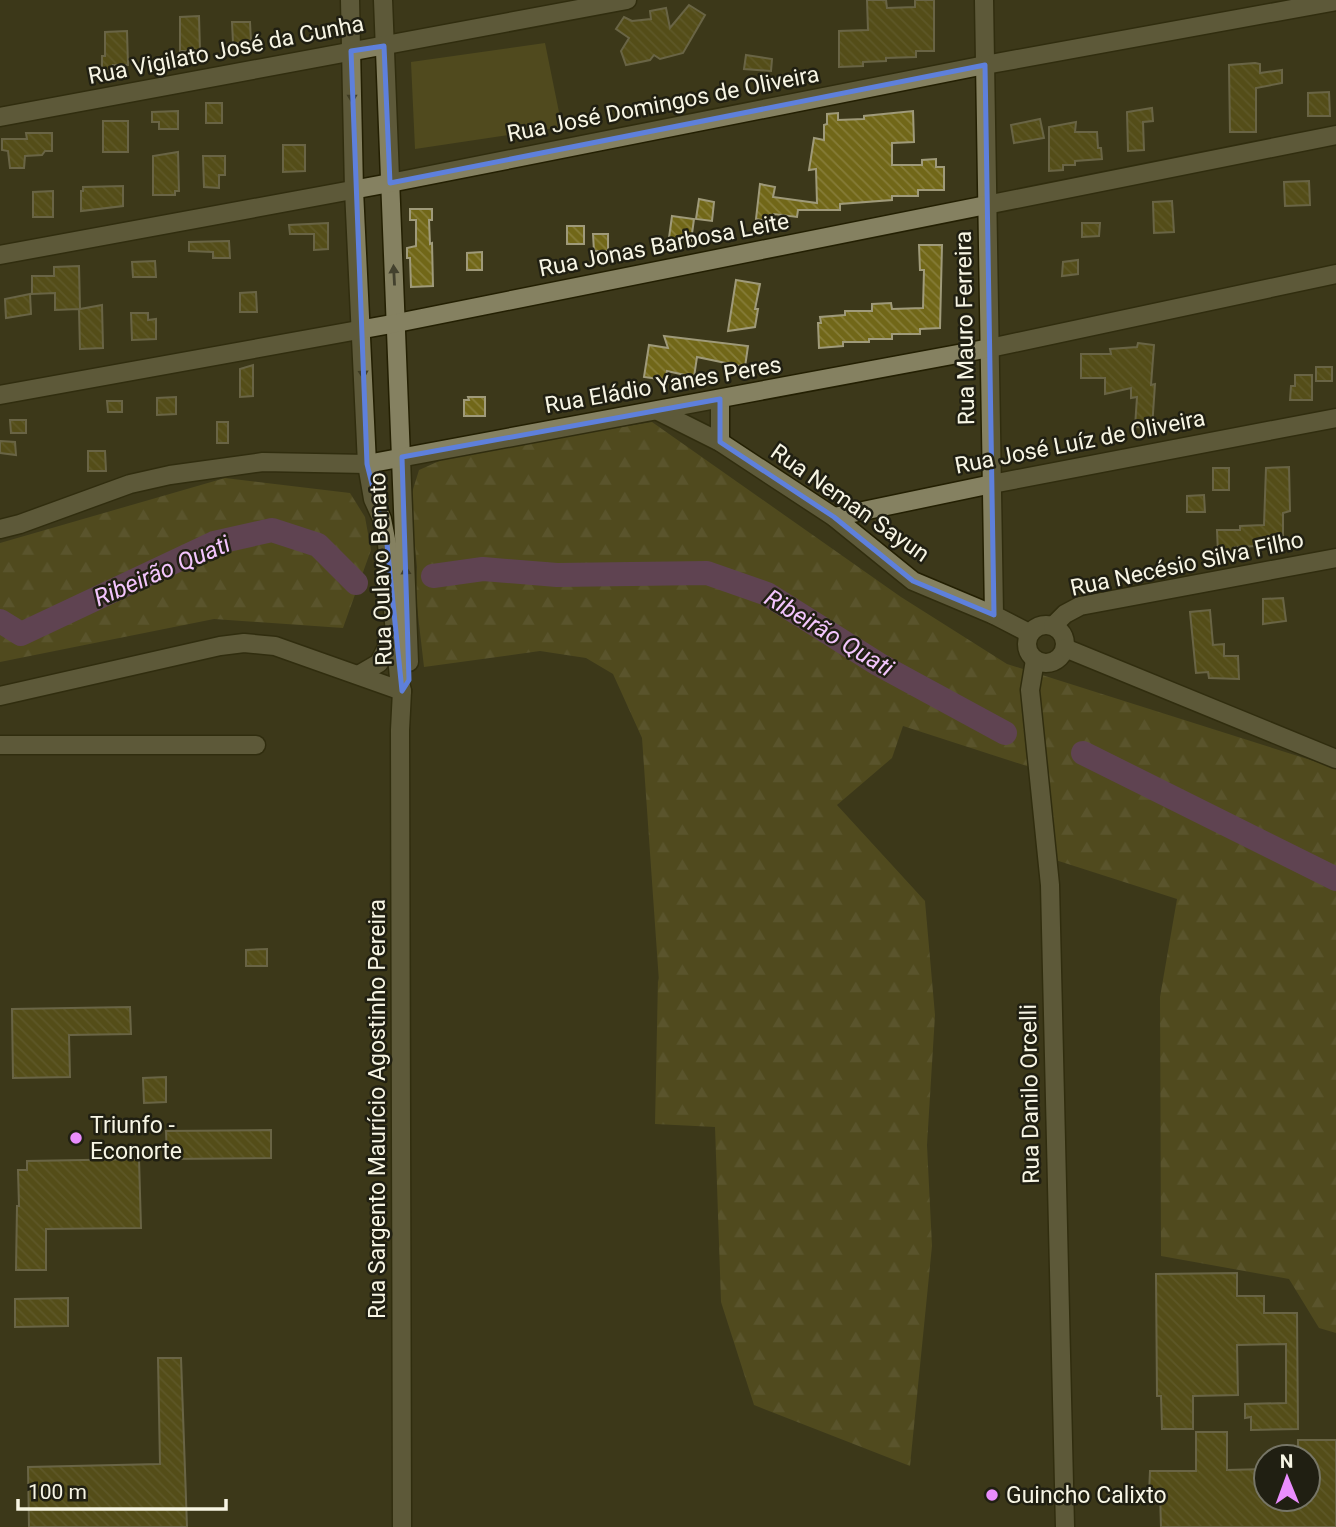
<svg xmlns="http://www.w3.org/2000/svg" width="1336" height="1527" font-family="Roboto,sans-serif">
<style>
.green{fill:#686025}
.forest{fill:url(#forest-firs)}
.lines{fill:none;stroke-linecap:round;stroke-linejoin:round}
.river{stroke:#895195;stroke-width:24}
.building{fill:url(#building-back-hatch);stroke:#9f9a7a;stroke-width:2}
.minor-casing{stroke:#231f02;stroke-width:21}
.minor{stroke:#858161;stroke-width:18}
.oneway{fill:#43412e}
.marked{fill:none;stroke:#5e80dc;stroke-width:5;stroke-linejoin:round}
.poi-dot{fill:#ea8dfd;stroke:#201f12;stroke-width:2.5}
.labels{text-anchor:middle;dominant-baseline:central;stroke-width:5;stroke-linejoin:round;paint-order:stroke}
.street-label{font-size:23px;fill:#f7f5e4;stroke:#201f12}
.poi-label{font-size:23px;fill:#f7f5e4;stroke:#201f12;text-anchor:start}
.water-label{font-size:24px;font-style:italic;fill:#f3c5fd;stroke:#201f12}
</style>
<defs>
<pattern id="forest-firs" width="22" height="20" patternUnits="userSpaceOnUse" patternTransform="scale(1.75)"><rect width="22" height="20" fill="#686025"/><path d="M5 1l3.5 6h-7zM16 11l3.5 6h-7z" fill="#7e7744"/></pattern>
<pattern id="building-back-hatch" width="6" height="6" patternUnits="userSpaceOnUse" patternTransform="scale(1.75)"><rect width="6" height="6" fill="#716718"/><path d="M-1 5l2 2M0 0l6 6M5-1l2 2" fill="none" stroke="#867d39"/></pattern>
</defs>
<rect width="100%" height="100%" fill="#3c381a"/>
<path class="green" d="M545,43l17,84 -147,22 -4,-87z"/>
<g class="forest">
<path d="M652,422l249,175 106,67 329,104v565l-17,-5 -30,-49 -128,-23 -1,-259 17,-98 -134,-43 2,-84 -142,-46 -11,32 -55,47 88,96 10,114 -8,130 5,101 -22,220 -156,-61 -33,-103 -6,-175 -60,-3 3,-146 1,4 -17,-244 -29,-64 -27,-16 -46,-7 -116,16 -8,-69 1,-31 -7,-68 9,-29 36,-16z"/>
<path d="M225,478l125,15 15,24 6,33 -28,78 -129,-9 -214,43v-119z"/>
</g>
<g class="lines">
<g class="river">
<path d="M433,576l50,-7 74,6 150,-2 60,21 111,70 127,69"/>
<path d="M0,621l21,13 193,-91 58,-13 46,15 38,38"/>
<path d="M1083,753l253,126"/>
</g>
</g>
<g class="building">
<path d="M867,0h19l1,8 28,-1v-7h19v51h-18v6l-30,1v3l-23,1v4l-24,1v-36l29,-1z"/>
<path d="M689,5l16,10 -22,38 -23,6 -6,-4 -4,5 -24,5 -5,-14 8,-13 -13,-9 8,-12 8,4 19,-2 -1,-8 16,-3 4,20z"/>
<path d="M199,16l1,35h-20v-34z"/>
<path d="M232,22h18l1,20 -18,1z"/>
<path d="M127,31l1,34h-15v5l-11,1v-15h3v-24z"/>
<path d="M746,55l26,4 -1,12 -27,-2z"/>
<path d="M1255,63l5,1v9l22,-3v13l-26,5v44h-26l-1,-67z"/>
<path d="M1329,92l1,24h-22v-23z"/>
<rect x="206" y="103" width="16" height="20"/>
<path d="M1152,108l1,13 -10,1 1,28 -16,1 -1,-39z"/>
<path d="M178,111v18h-19v-7h-7v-10z"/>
<path d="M913,111l1,31 -22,1v22h30v-5l14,-1v8h8v23h-26v6h-26v4l-52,4v6h-42l-1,7 -23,-3 -1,8 -17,-3 4,-35 15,3 -2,10 44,6 -1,-34 -7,1 5,-32 10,2v-15l3,-1v-10l11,-1v7l26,-1v-3z"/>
<path d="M1040,119l4,19 -30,5 -3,-18z"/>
<rect x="103" y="121" width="25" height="31"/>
<path d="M1076,122l-1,10h22l1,16h3l1,11 -27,2v4h-12v5l-14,1v-44z"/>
<path d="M26,133h26v18h-7l-3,4 -17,1 -1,12h-14l-2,-17 -6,-1v-11h25z"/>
<path d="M283,145h22v26l-22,1z"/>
<path d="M178,152l1,39h-4v4h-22v-39z"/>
<path d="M203,156h22v19h-6v13l-15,-1z"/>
<path d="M1309,181l1,24 -25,1 -1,-24z"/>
<path d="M123,186v20l-42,5v-20h2v-4z"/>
<path d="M53,191v26h-20v-25z"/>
<path d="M699,199l15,3 -2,19 -16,-2z"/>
<path d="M1172,201l2,31 -20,1 -1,-31z"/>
<path d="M410,209h22v11h-3l1,24 2,-1 1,43 -22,1 -1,-29h-3v-10l9,-2v-26h-6z"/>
<path d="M672,216l22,3 -3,22 -22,-3z"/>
<path d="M328,223v26l-14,1v-16h-24l-1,-9z"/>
<path d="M1082,223h18l-1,13 -17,1z"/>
<rect x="567" y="226" width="17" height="18"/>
<path d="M593,234h15v17h-14z"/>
<path d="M229,241l1,17h-17v-6l-24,-1v-9z"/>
<path d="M919,245h23l-2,83 -20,1v5h-28v5h-23v3h-26v4l-24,2 -1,-25h3l-1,-6 25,-2v-4h27v-7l19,-1 1,6 31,-1 1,-38h-4z"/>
<path d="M482,252v18h-15v-17z"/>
<path d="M1078,260v14l-16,2 1,-14z"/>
<path d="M155,261l1,16h-23l-1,-15z"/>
<path d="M79,266l1,43 22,-4 1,43 -23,1 -1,-40 -24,1v-17l-23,1v-18h22v-9z"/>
<path d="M736,280l24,4 -5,25h3l-3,18 -27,4z"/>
<path d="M256,292l1,20h-17v-19z"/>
<path d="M30,294l1,20 -25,4 -1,-19z"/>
<path d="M131,313h17v7l8,-1v20l-24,1z"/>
<path d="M664,336l84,10 -3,21 -48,-10 -3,20 -27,-6 -1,9 -22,-3 5,-32 19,3z"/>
<path d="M1138,343l16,2 -3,40 4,-1 -3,44 -17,-1 2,-30 -6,1v-10l-26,6v-16h-24v-24h30l-1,-5 27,-2z"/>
<path d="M253,365v31l-13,1v-28z"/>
<rect x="1316" y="367" width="16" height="14"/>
<path d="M1295,375h17v25h-22l1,-14h4z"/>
<path d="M176,397v17l-19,1v-17z"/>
<path d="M468,397h17v19h-21v-16h5z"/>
<path d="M107,401h15v11h-14z"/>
<path d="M10,420h16v13h-15z"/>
<rect x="217" y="422" width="11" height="21"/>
<path d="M0,441l15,1 1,13 -16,-2z"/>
<path d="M88,451h17l1,20h-18z"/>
<path d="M1289,467l1,44 -7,2v29h-24v4l-24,1v6h-17l-1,-23h23v-4l24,-1 2,-57z"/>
<rect x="1213" y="468" width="16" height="22"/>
<path d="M1204,495l1,17h-18v-16z"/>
<path d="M1283,598l3,23 -23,3v-25z"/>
<path d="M1210,610l3,35 11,-1v12h14l1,23 -30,-1 -1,-6 -12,1 -6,-61z"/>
<path d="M267,949v17h-21v-16z"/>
<path d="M130,1007l1,27 -62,1 1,42 -57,1 -1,-69z"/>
<path d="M166,1077v25l-22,1 -1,-25z"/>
<path d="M271,1130v28l-104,1 -1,-28z"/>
<path d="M139,1159l2,69 -95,1v41h-30l1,-64h2l-1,-36h9v-9z"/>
<path d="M1237,1273v23h27v17h33l1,116 -47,1v-13l-6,1v-14l41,-1v-59l-49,1 1,50 -45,1v33h-31l-1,-33h-4l-1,-122z"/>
<path d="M68,1298v28l-53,1v-28z"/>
<path d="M158,1358h23l6,169h-158l-1,-60 132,-3z"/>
<path d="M1196,1432h31v38l39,-1v30h42v-42h-10v-17h38v87h-175l-1,-34 -11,1 1,-23h46z"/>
</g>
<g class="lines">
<defs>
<g id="minor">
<path d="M350,0l4,190 13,274 6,35 9,20 5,25 12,134 3,13 -2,39 2,797"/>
<path d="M383,0l26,662"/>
<path d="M984,0l10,615 35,18"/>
<path d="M0,117l627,-117"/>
<path d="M0,255l390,-72 595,-118 351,-64"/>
<path d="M0,395l397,-72 939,-188"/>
<path d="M658,411l62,31 114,75 79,64 81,34"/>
<path d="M720,442v-43"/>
<path d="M834,517l158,-33 344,-66"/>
<path d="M0,529l20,-5 110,-40 40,-9 93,-13 104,2 623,-116 346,-74"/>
<circle cx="1046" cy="644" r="19"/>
<path d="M1053,626l12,-12 15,-8 256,-48"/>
<path d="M1065,648l271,111"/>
<path d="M1035,660l-5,30 20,195 15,642"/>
<path d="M360,674l19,-11 15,-30"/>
<path d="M0,696l220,-50 24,-3 31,3 127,45"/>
<path d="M0,745h256"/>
</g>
</defs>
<use href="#minor" class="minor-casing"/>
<use href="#minor" class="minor"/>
</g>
<defs><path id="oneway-solid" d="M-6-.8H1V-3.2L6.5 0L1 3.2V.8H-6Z" transform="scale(1.75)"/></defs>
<g class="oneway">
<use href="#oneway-solid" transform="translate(352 93) rotate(89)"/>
<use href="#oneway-solid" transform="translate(394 275) rotate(-93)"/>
<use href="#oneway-solid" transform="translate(363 369) rotate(88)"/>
<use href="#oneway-solid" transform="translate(406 576) rotate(-92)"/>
</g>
<path d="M0 0H1336V1527H0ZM384,46l6,137 595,-118 9,550 -81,-34 -79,-64 -114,-75v-43l-318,58 7,223 -7,11 -15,-147 -20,-80 -16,-413z" fill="#3c381a" fill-opacity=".55" fill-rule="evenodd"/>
<path class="marked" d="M384,46l6,137 595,-118 9,550 -81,-34 -79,-64 -114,-75v-43l-318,58 7,223 -7,11 -15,-147 -20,-80 -16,-413z"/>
<g class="poi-dot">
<circle cx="76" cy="1138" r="7"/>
<circle cx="992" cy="1495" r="7"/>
</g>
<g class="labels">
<g class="street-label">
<text transform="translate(226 50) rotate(-11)">Rua Vigilato José da Cunha</text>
<text transform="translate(663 104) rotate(-11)">Rua José Domingos de Oliveira</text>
<text transform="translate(664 245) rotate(-11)">Rua Jonas Barbosa Leite</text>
<text transform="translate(965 328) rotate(-91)">Rua Mauro Ferreira</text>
<text transform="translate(663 385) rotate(-10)">Rua Eládio Yanes Peres</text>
<text transform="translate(1080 442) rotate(-11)">Rua José Luíz de Oliveira</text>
<text transform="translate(850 503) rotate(35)">Rua Neman Sayun</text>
<text transform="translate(1187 564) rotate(-12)">Rua Necésio Silva Filho</text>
<text transform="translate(381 569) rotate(-92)">Rua Oulavo Benato</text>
<text transform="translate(1030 1094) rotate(-91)">Rua Danilo Orcelli</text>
<text transform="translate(377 1109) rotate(-90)">Rua Sargento Maurício Agostinho Pereira</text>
</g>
<g class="poi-label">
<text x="90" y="1125">Triunfo -<tspan x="90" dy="26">Econorte</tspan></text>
<text x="1006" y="1495">Guincho Calixto</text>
</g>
<g class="water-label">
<text transform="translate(162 571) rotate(-23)">Ribeirão Quati</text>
<text transform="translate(829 633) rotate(31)">Ribeirão Quati</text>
</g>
</g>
<g transform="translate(1287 1478) rotate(359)"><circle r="33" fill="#201f12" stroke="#767566" stroke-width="2"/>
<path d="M0-5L12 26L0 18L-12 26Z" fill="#ea8dfd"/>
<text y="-10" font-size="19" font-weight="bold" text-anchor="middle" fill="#f7f5e4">N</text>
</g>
<path d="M18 1499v10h208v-10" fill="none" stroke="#f7f5e4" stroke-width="3.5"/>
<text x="28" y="1499" font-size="21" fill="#f7f5e4" stroke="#201f12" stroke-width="5" paint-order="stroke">100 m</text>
</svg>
